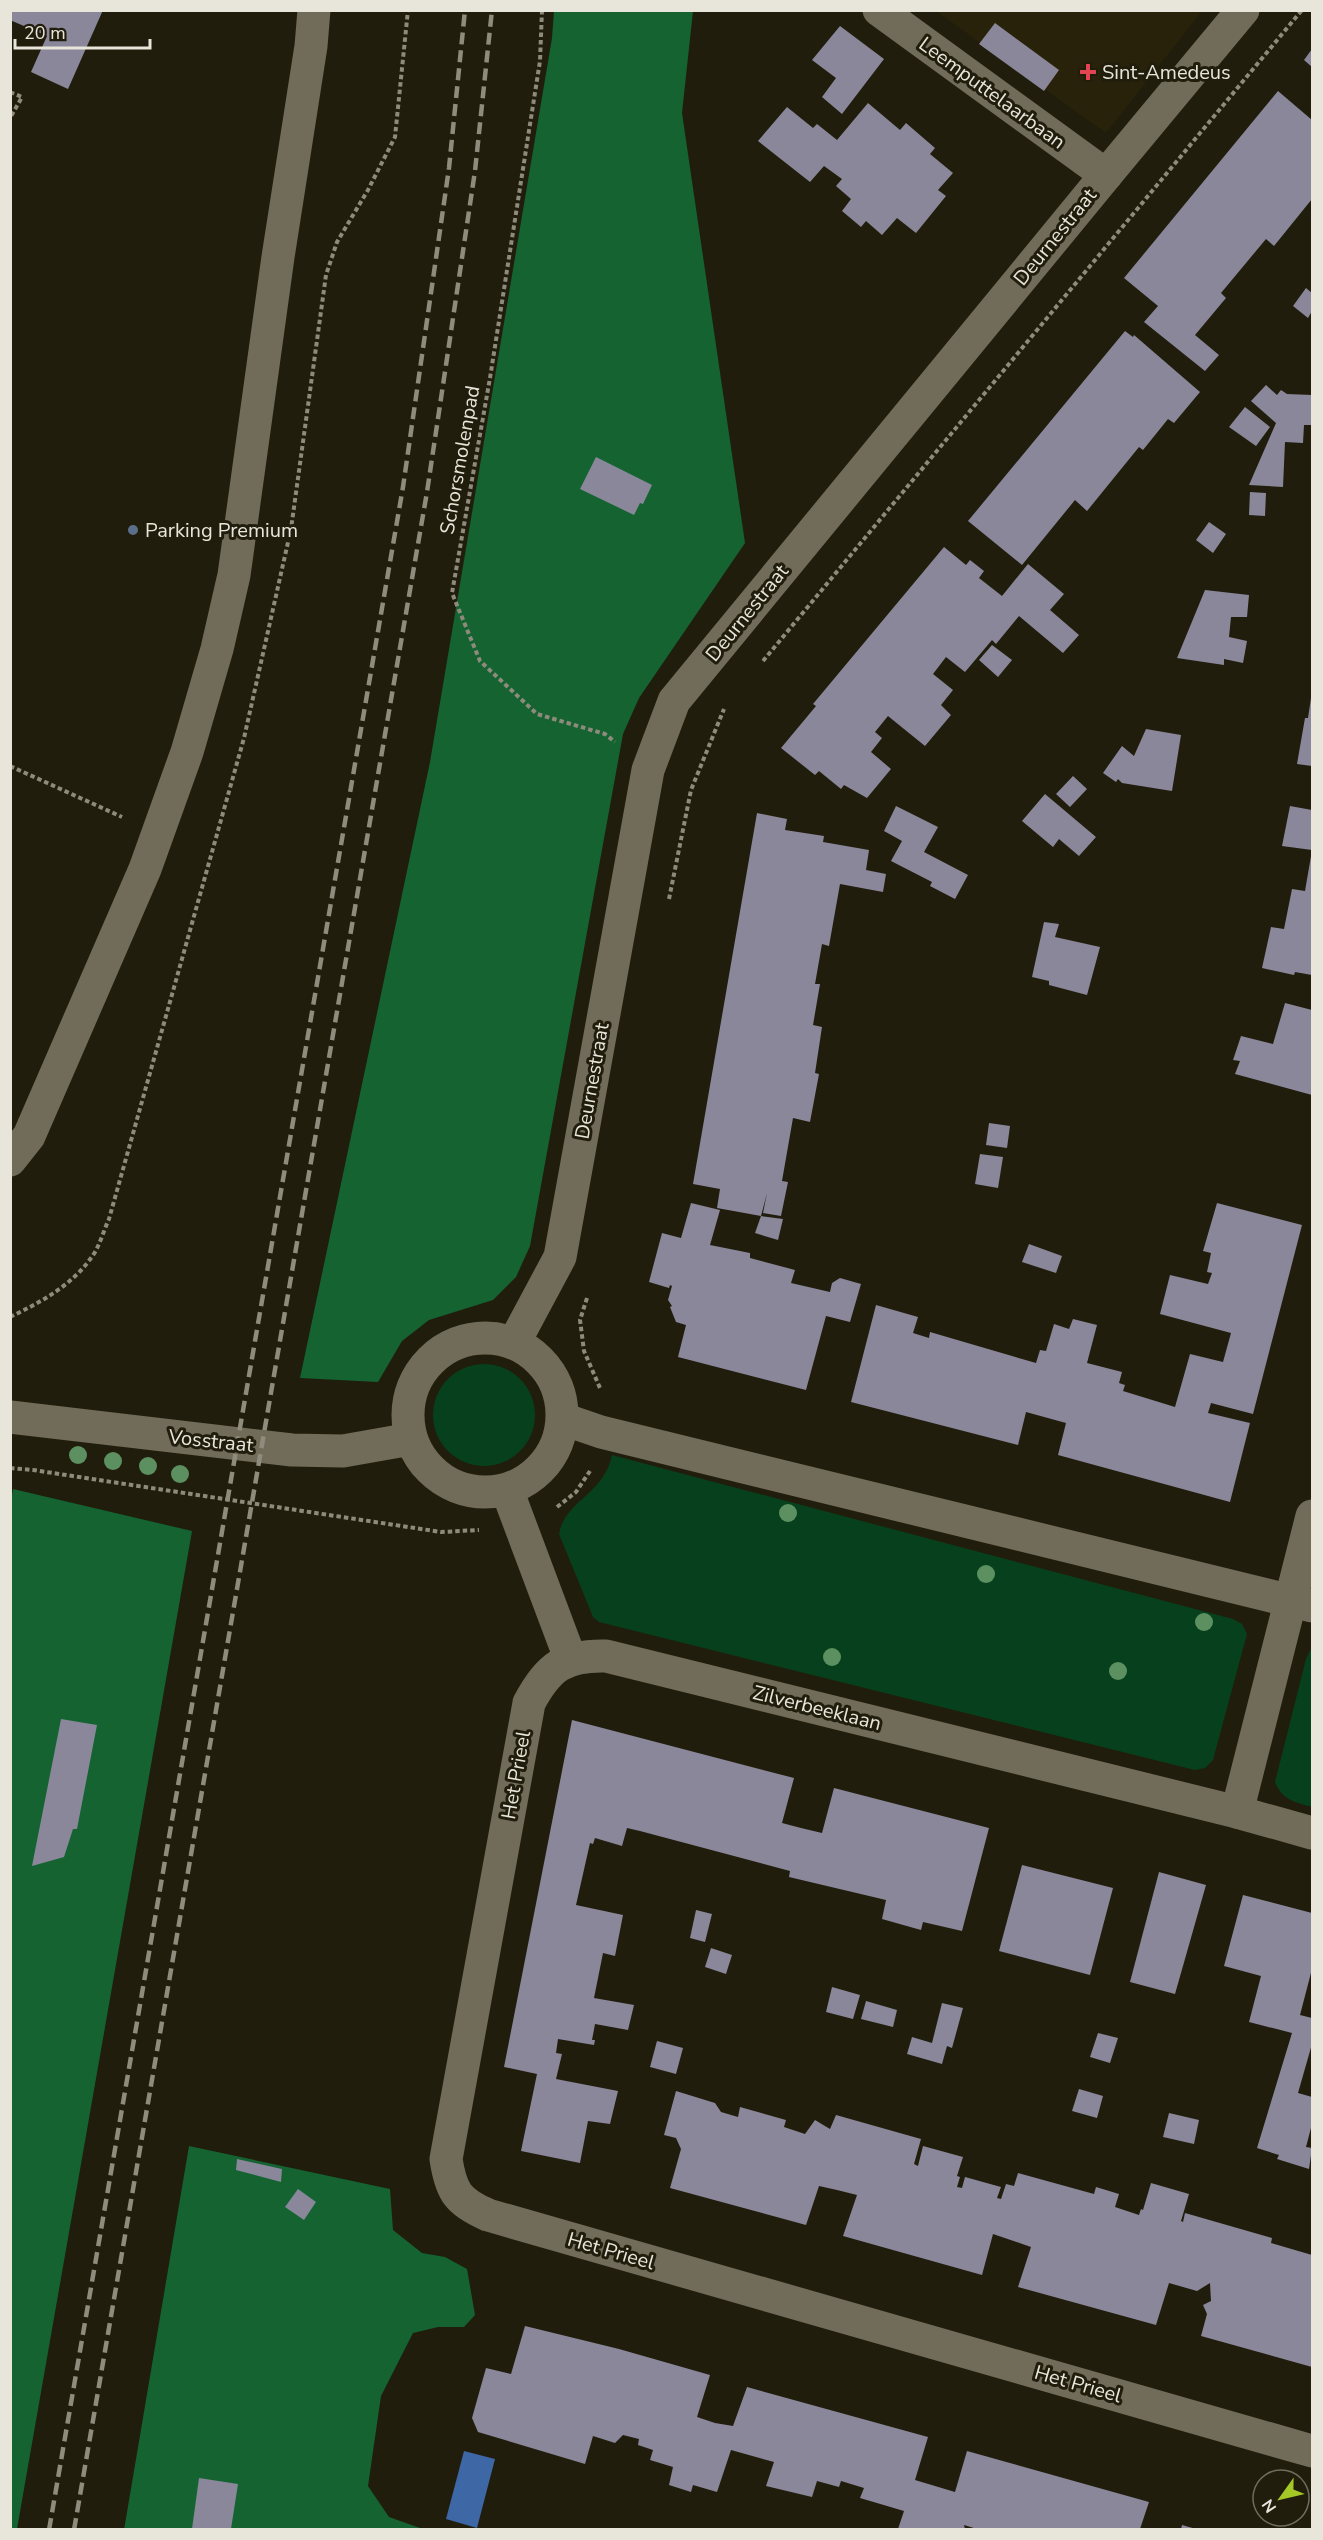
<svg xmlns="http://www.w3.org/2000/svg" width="1323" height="2540" font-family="'Nunito Sans',sans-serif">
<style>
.built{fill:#28220a}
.green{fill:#07401c}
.forest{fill:#146331}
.water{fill:#3d67a5}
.building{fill:#8a879b}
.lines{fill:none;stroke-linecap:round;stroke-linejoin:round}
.path{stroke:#8e8a7c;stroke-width:4;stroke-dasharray:4.5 3;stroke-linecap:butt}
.minor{stroke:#716c59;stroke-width:33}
.rail{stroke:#8f8b7d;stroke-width:4.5;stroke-dasharray:12 6;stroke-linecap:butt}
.tree{fill:#5c9060}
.health-dot{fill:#e0444e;stroke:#211d0c;stroke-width:2}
.service-dot{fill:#5c6f8a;stroke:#211d0c;stroke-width:2}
.labels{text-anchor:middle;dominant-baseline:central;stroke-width:6;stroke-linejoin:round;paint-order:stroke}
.poi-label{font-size:20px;fill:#e8e5da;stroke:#211d0c;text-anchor:start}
.street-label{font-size:20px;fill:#e8e5da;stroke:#211d0c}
</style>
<rect width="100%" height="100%" fill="#211d0c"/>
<path class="built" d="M936,11h266l-96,122z"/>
<g class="green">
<circle cx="484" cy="1415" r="51"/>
<path d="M612,1455l621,164 9,5 5,10 -34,126 -8,8 -10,2 -596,-148 -6,-5 -34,-83c6,-34 45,-39 53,-79z"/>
<path d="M1312,1647v160c-17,-5 -30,-7 -37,-25l31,-123z"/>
</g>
<g class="forest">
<path d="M554,11h139l-11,102 63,430 -106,155 -16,36 -93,512 -14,31 -23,23 -64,20 -27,21 -24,41 -78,-4 130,-616 122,-724z"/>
<path d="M13,1489l179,42 -175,998 -6,1 -1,-1021z"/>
<path d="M189,2146l201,43 3,41 29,23 23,4 22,12 8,46 -11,12h-26l-25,6 -32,63 -13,90 21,31 34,12 -299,1z"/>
</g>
<path class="water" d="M464,2451l31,8 -18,69 -31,-9z"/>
<g class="building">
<path d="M10,10h93l-35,79 -37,-17 16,-36 -37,-16z"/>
<path d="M995,23l64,47 -15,21 -65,-47z"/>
<path d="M840,26l44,33 -42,55 -20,-17 14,-19 -24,-18z"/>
<path d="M1312,49v18l-8,-7z"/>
<path d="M1278,91l34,29v79l-38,47 -8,-7 -45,54 5,5 -31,37 24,20 -14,16 -61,-49 14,-16 -34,-28z"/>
<path d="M868,103l32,27 6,-7 29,25 -5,6 23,19 -15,17 8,6 -30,37 -19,-15 -15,17 -16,-14 -5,6 -19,-16 9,-12 -15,-13 6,-7 -18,-13 -14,16 -52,-41 29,-34 26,21 4,-4 20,16z"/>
<path d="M1306,288l6,5v18l-4,7 -15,-12z"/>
<path d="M1125,331l8,6 1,-2 66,57 -26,31 -6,-4 -25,31 -4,-3 -52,64 -12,-11 -53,65 -54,-44z"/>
<path d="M1266,385l11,10 4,-5 6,4 25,1v30h-8l-1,18 -18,-1 -2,45 -34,-2 27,-62 -25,-22z"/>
<path d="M1245,407l25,20 -14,19 -27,-19z"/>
<path d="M596,457l56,28 -9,19 -3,-1 -6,12 -54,-26z"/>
<path d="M1250,492l16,1 -1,23 -16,-1z"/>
<path d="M1209,522l17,12 -13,19 -17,-13z"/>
<path d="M944,547l22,18 4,-5 14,11 -5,7 23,18 26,-32 36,30 -14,16 29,25 -16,18 -44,-37 -23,28 -4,-4 -27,32 -19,-15 -13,17 20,16 -12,15 10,10 -26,31 -37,-30 -13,16 7,6 -11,14 20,17 -24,29 -23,-13 -3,4 -22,-18 -4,4 -34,-27 35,-42 -3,-2z"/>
<path d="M1205,590l44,5 -2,22h-16l-2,20 18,4 -4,22 -19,-4v6l-47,-7z"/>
<path d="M992,645l20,15 -14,17 -19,-17z"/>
<path d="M1311,698h1v68l-15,-2 8,-46h3z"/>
<path d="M1146,729l35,6 -9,56 -50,-8 -4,-4 -2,3 -13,-9 19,-27 12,10z"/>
<path d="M1073,776l14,13 -17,18 -14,-13z"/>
<path d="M1045,794l51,43 -17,19 -20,-17 -6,8 -31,-26z"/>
<path d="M896,806l42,21 -14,25 44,23 -13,24 -25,-13 2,-4 -41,-21 11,-20 -18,-10z"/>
<path d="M1290,806l22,4v40l-30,-4z"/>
<path d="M757,813l30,6 -2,11 39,6 -1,6 46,8 -3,20 20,4 -3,18 -43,-8 -11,62 -7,-2 -7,40h5l-7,41 9,2 -7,46 4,1 -9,48 -17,-4 -11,63 6,1 -7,34 -18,-3 4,-20 -6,23 -44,-8 3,-19 -27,-5z"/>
<path d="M1311,856l1,119 -17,-3 -1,3 -32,-7 9,-41 13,2 8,-40 13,2z"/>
<path d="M1044,922l15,2 -4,13 45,10 -13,48 -38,-10v-4l-17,-4z"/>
<path d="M1285,1003l27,7v85l-77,-21 5,-13 -7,-1 8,-24 32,8z"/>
<path d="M989,1123l21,3 -3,22 -21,-3z"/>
<path d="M980,1154l23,3 -5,31 -23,-4z"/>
<path d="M691,1203l29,7 -10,35 40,8v5l45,12 -4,13 39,9 2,-9 8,-5 21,6 -11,38 -24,-6 -20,74 -128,-33 8,-32 -10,-3 -6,-15 2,-1 -4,-6 4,-14 -2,-1 -1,3 -20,-6 13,-49 19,5z"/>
<path d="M1217,1203l85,22 -49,189 -42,-11 -3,10 42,10 -20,79 -172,-47 8,-32 -40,-11 -8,33 -167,-43 25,-97 42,12 -5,16 16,5 1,-6 106,31 4,-13 6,1 8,-27 15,5 4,-10 24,6 -10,38 35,9 -3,11 6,2 -2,6 52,16 15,-53 33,8 8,-29 -71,-19 10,-39 38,9 4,-11 -5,-1 4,-19 -8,-2z"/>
<path d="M761,1216l22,3 -5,21 -23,-7z"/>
<path d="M1029,1244l33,12 -6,17 -34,-11z"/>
<path d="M61,1719l36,6 -20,104h-4l-9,28 -32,9z"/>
<path d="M572,1720l222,58 -12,45 19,5 21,5 12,-45 155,40 -27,103 -39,-9 -2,8 -39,-11 4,-19 -97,-23 1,-6 -150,-40 -13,-3 -5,18 -27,-8 -2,6 -3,-1 -14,62 47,10 -8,41 -12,-3 -9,45 40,7 -6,25 -33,-6 -3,16h3l-1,5 -36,-6 -2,14 6,1 -6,25 62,12 -8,33 -22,-3 -8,42 -59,-12 16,-77 -33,-7z"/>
<path d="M1022,1865l91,23 -23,87 -91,-24z"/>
<path d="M1159,1872l47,13 -31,109 -45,-12z"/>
<path d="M1243,1895l69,18v56l-12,46 12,3v26l-14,49 14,4v27l-6,23 6,1 -3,21 -32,-10 2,-4 -22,-7 35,-115 -43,-11 12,-46 -37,-10z"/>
<path d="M696,1910l16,4 -7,28 -15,-4z"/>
<path d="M711,1948l21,7 -6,19 -21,-7z"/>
<path d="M832,1987l28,8 -7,24 -27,-7z"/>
<path d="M866,2001l31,9 -4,17 -32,-8z"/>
<path d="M942,2003l21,5 -11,40 -5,-2 -5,18 -35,-10 5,-17 20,6z"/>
<path d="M1098,2033l20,5 -8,25 -20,-6z"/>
<path d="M657,2041l26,7 -7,26 -26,-7z"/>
<path d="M1079,2089l24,7 -6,22 -25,-7z"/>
<path d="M676,2091l39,12 6,9 17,5 2,-10 46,13 -2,7 21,7 10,-14 15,9 6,-14 85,24 -7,25 4,2 5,-20 40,11 -6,19 3,1 -3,10 5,1 3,-11 36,10 -4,11 4,1 5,-15 8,2 4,-13 76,21 2,-7 23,7 -4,13 24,8 2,-6 2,1 8,-27 38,11 -8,27 2,1 2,-9 87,25 -1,5 41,12v112l-111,-31 6,-22 -4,-9 8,-4 -1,-18 -13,8 -28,-8 -13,42 -138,-38 13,-40 -38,-13 -11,41 -139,-39 14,-41 -20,-5 -18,-4 -13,39 -136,-37 11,-39 -5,-11 -12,-3z"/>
<path d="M1169,2113l30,7 -5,24 -31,-7z"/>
<path d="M237,2159l45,10 -1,13 -45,-12z"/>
<path d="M298,2189l18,13 -12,18 -19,-13z"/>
<path d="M525,2326l94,23 91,26 -13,42 18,6 18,3 14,-39 181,50 -13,43 40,12 12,-41 182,51 -9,27h-163l-13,-4 1,4h-67l6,-18 -44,-13 4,-10 -23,-7 -2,6 -22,-6 -5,16 -46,-11 8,-24 -43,-12 -14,42 -24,-7 -2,7 -22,-7 4,-18 -23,-7 3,-10 -15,-5 1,-6 -16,-4 -8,8 -22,-7 -8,28 -107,-32 -6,-14 14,-50 25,6z"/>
<path d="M199,2478l39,6 -7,45h-39z"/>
<path d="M1182,2525l14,4h-15z"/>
</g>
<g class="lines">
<g class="path">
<path d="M542,10l-2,51 -50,317 -38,215 28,68 57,53 68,20 10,8"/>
<path d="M10,92l12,5 -12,21"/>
<path d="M763,661l539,-651"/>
<path d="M10,766l112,51"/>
<path d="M669,899l22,-109 33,-81"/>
<path d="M587,1298l-7,22 4,31 16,37"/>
<path d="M10,1317c31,-15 61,-31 81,-59 8,-10 12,-26 18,-39l135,-481 47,-209 35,-254 11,-33 31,-52 27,-53 13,-127"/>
<path d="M10,1468l23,2 408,62 38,-2"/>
<path d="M557,1507l19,-15 14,-21"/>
</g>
<g class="minor">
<path d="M879,10l227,165"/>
<path d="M10,1160l19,-24 116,-267 42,-117 30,-103 17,-74 44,-318 33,-211 3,-36"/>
<circle cx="485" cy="1415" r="77"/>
<path d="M514,1343l46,-86 88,-487 26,-69 432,-526 137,-165"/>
<path d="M10,1417l282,33 51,1 68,-12"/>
<path d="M563,1419l38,13 711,174"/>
<path d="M507,1490l63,168"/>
<path d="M1237,1812l75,-296"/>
<path d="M1312,1833l-75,-21 -631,-156c-42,-1 -58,11 -77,47l-83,456c5,33 12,43 42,56l824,236"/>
</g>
<g class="rail">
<path d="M49,2530l354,-2043 46,-319 16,-158"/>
<path d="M74,2530l353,-2038 48,-321 17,-161"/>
</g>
</g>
<g class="tree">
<circle cx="78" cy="1455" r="9"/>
<circle cx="113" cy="1461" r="9"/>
<circle cx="148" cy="1466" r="9"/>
<circle cx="180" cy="1474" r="9"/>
<circle cx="788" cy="1513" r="9"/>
<circle cx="986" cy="1574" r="9"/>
<circle cx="1204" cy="1622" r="9"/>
<circle cx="832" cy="1657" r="9"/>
<circle cx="1118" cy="1671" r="9"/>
</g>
<path class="health-dot" d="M1085 63h6v6h6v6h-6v6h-6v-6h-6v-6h6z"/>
<circle class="service-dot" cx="133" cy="530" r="6"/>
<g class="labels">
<g class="poi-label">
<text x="1102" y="72">Sint-Amedeus</text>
<text x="145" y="530">Parking Premium</text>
</g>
<g class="street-label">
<text transform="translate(992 93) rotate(36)">Leemputtelaarbaan</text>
<text transform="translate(1055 237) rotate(-51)">Deurnestraat</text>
<text transform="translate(460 460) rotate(-80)">Schorsmolenpad</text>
<text transform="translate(747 613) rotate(-51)">Deurnestraat</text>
<text transform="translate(592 1081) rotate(-80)">Deurnestraat</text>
<text transform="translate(211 1441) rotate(6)">Vosstraat</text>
<text transform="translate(817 1708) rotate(14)">Zilverbeeklaan</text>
<text transform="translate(516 1775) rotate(-80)">Het Prieel</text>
<text transform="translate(611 2251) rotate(16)">Het Prieel</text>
<text transform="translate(1078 2384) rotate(16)">Het Prieel</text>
</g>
</g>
<rect width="1323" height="2540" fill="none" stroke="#e8e5da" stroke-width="24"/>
<g transform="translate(1281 2498) rotate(236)"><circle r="28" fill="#211d0c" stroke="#716d5e" stroke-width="1.5"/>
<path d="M0-4.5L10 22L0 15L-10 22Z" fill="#a4c825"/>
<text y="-9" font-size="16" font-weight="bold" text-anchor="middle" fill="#e8e5da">N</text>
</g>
<path d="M15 39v9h135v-9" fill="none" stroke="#e8e5da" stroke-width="3"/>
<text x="24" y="39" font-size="18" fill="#e8e5da" stroke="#211d0c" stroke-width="4.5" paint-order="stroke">20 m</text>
</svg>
